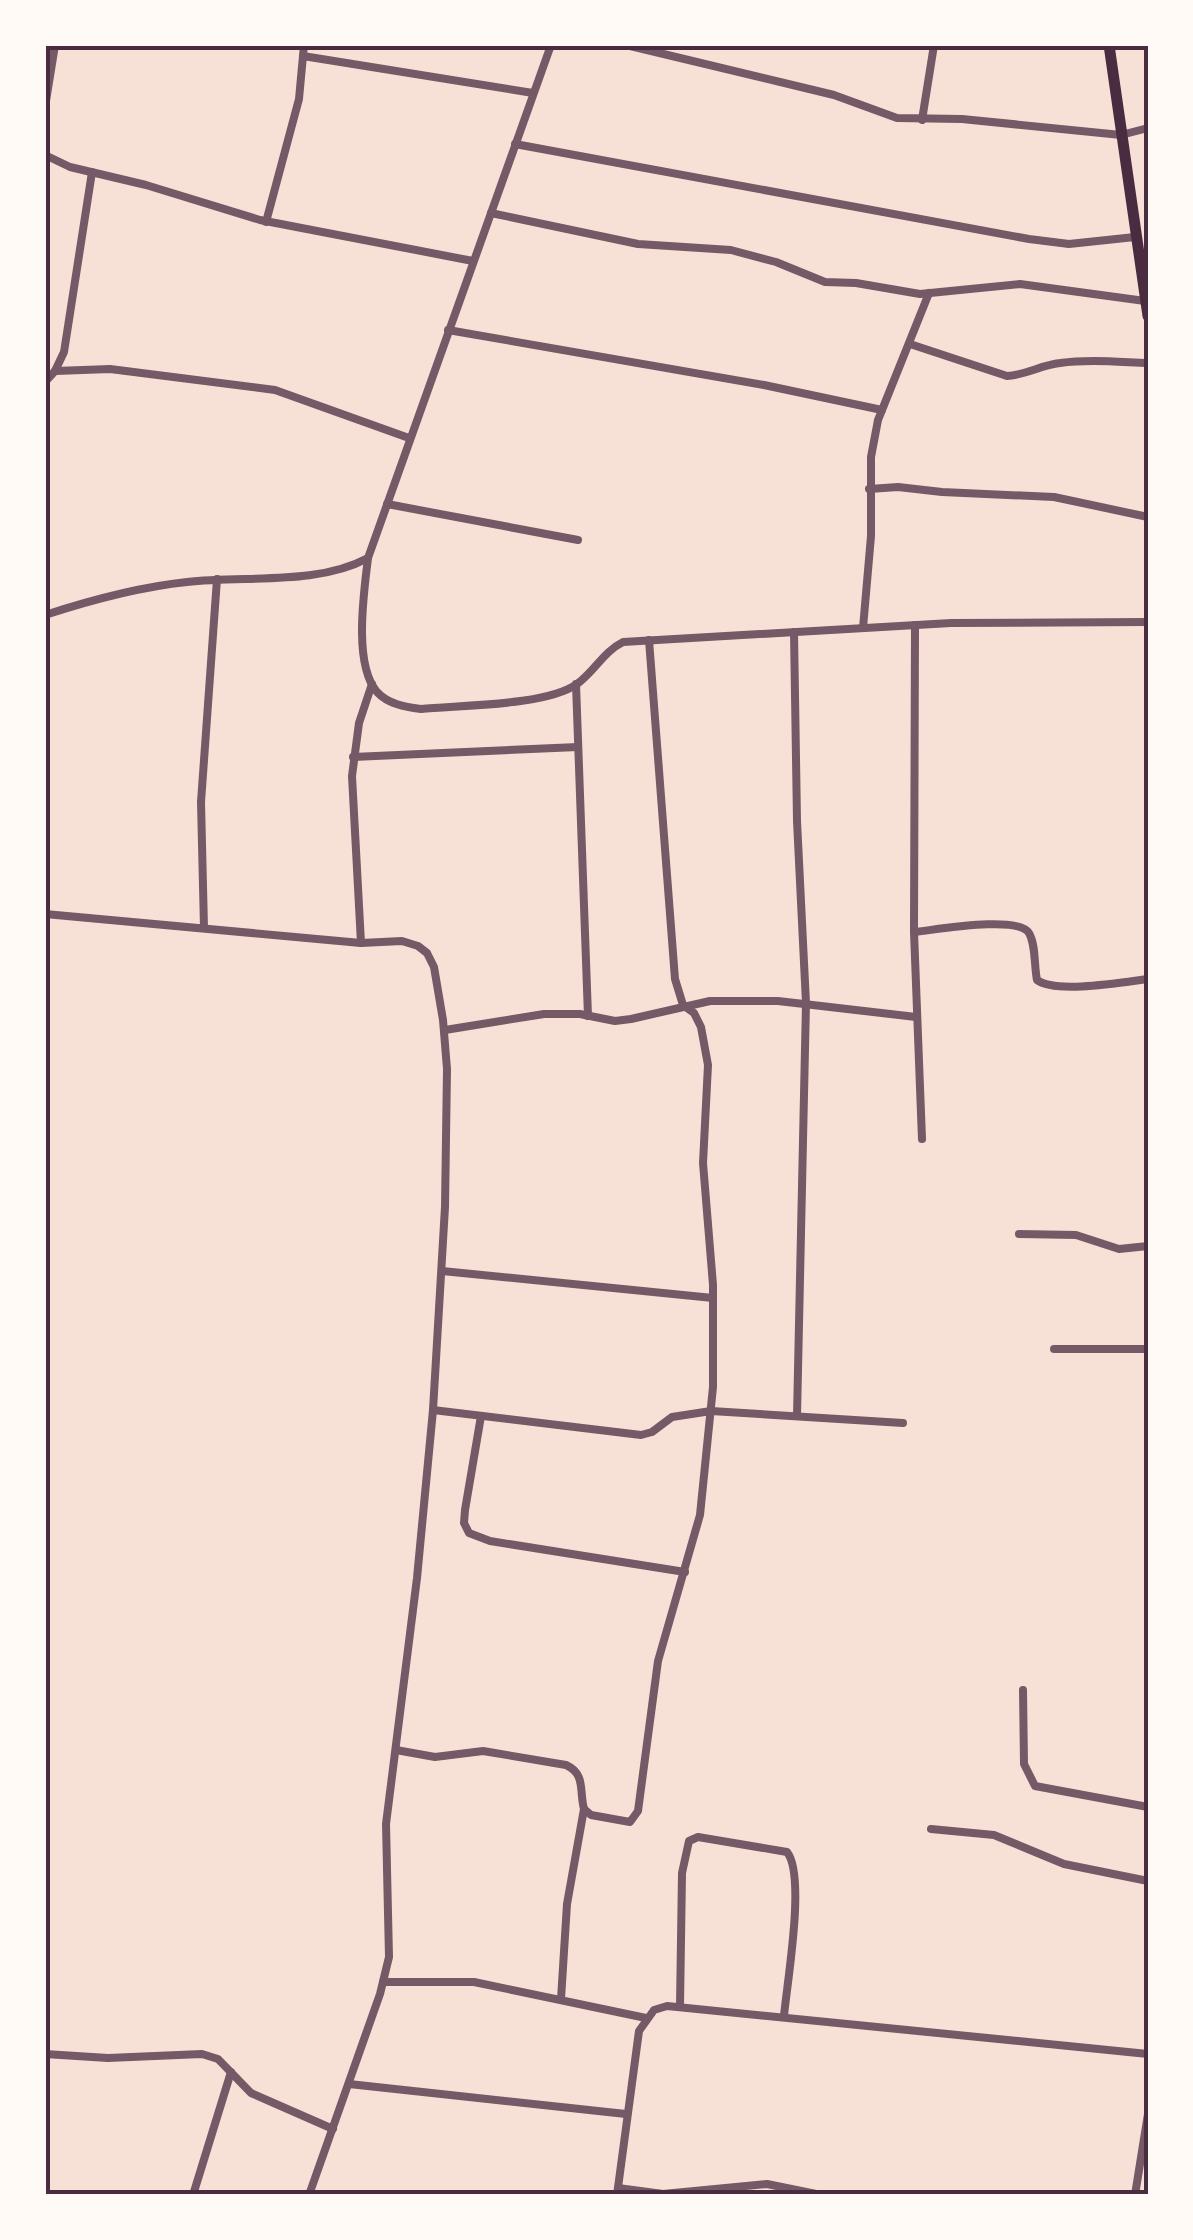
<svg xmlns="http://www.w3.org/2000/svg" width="1193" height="2240" font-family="Roboto,sans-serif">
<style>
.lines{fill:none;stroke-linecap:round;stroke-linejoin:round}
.minor{stroke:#755966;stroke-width:8}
.secondary{stroke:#4a2c40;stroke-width:11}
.neatline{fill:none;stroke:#4a2c40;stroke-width:4}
</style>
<rect width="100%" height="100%" fill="#f7e1d7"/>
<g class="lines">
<g class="minor">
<path d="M626,45l208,50 63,23 65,1 159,16 27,-7"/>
<path d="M303,56l230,37"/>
<path d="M45,107l10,-62"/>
<path d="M922,120l12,-75"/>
<path d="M515,144l514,95 40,5 66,-7"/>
<path d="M45,155l25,12 76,18 114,35 213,41"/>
<path d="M491,213l147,31 93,6 45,12 49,20 31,1 64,11 100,-10 125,17"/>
<path d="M266,222l33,-123 5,-54"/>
<path d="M448,330l316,55 118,25"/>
<path d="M910,344l97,32c19,-1 34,-11 53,-13 29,-4 59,-1 88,0"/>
<path d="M55,371l55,-2 165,21 134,48"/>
<path d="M45,382l10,-11 9,-19 28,-180"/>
<path d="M869,489l29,-2 44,5 112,5 94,20"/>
<path d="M387,504l191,36"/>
<path d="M368,558c-4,34 -15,106 9,134 11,12 28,15 44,17 39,-4 125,-3 156,-25 18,-13 26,-32 46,-42l328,-19 197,-1"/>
<path d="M45,615c46,-15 94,-28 142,-33 58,-7 129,4 181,-24l183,-513"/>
<path d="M915,625l-1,307 8,207"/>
<path d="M863,628l8,-92v-79l7,-37 51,-127"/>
<path d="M794,632l3,189 9,182 -9,413"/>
<path d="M576,684l12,332"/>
<path d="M353,757l225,-10"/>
<path d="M45,914l316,29 41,-2 16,5 9,7 7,14 9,53 4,49 -2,138 -12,203 -16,168 -31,246 3,133 -9,37 -71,201"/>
<path d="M204,928l-3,-126 16,-223"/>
<path d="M914,932c21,-2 104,-17 115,1 7,12 5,33 8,47 18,14 87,2 111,-1"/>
<path d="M361,943l-9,-167 7,-53 13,-39"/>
<path d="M445,1030l99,-16h36l35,7 16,-2 79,-18h68l138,16"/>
<path d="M1019,1234l57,1 43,14 29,-3"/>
<path d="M442,1271l271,27"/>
<path d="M1054,1349h94"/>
<path d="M433,1410l208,25 11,-3 20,-15 39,-6 192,12"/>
<path d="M481,1416l-16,94 -1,13 5,10 21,8 195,31"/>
<path d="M1023,1690l1,74 11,22 113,21"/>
<path d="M396,1750l39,7 48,-6 83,14c20,9 13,26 18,44l7,6 39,7 8,-11 20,-150 42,-146 13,-128v-102l-10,-122 5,-98 -7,-38 -7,-14 -11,-8 -8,-26 -26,-339"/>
<path d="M931,1829l63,6 70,29 84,17"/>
<path d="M383,1982h91l172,36"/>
<path d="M561,1999l6,-95 17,-95"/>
<path d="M680,2006l2,-133 7,-32 9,-4 89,15c19,24 0,130 -3,164"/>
<path d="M45,2054l63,4 94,-4 16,5 33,34 82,36"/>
<path d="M349,2084l277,30"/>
<path d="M618,2188l45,6 104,-10 54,11"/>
<path d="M193,2195l38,-123"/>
<path d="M617,2195l22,-164 15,-21 13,-4 481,48"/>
<path d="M1135,2195l13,-81"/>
</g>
<path class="secondary" d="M1109,45l39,271"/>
</g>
<rect width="1193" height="2240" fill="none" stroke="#fffaf5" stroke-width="95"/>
<rect x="48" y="48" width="1098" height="2144" class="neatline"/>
</svg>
